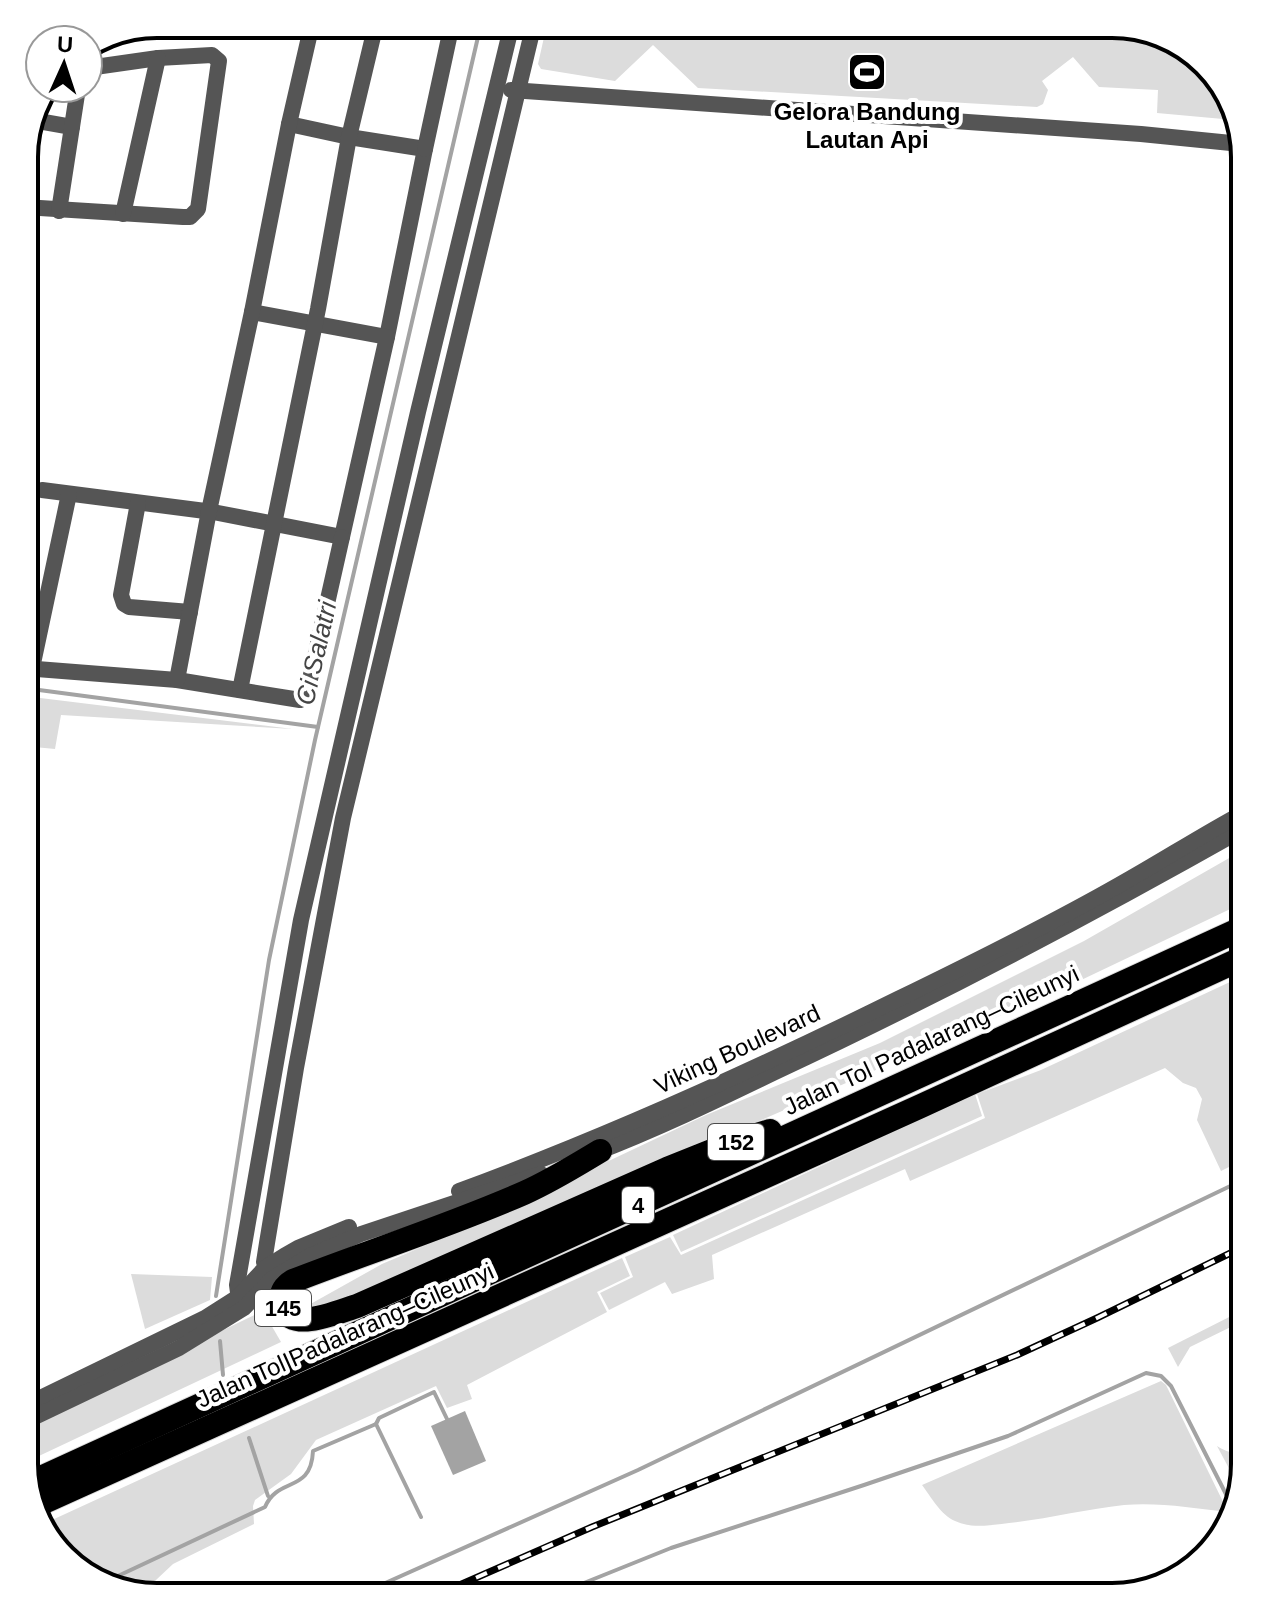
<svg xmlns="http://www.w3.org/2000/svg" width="1269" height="1621" font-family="Arial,sans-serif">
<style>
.green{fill:#dcdcdc}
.water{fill:#a3a3a3}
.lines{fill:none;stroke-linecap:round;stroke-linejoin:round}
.stream{stroke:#a3a3a3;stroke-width:4}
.highway-casing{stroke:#dbdbdb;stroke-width:26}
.minor{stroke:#555;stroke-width:16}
.highway{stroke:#000;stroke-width:24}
.rail-casing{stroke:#000;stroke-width:7}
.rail{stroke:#fff;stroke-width:4;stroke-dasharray:12;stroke-linecap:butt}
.labels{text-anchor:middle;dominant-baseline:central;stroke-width:8;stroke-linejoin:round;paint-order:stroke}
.shield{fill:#fff;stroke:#4c4c4c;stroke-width:2}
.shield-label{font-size:22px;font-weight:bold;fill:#000}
.poi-label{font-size:24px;font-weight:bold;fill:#000;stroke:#fff}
.street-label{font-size:24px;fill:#000;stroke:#fff}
.water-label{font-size:26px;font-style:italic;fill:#444;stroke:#fff}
.rim{fill:none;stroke:#000;stroke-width:4}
</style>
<rect width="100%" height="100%" fill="#fff"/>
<g class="green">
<path d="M547,24h573l58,18 45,42 11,36 -77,-7 1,-23 -59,-3 -26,-30 -31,24 6,9 -5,14 -6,3 -339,-19 -45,-43 -38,36 -74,-12 -3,-5z"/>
<path d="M24,696l269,33 -232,-14 -6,34 -31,-3z"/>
<path d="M1245,849v53l-168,80 -739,323 -27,6 -4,-5 75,-42 93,-40 231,-109 174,-72 204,-102z"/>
<path d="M1245,975v184l-24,12 -24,-51 5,-21 -6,-11 -13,-5 -18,-15 -255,113 -5,-12 -193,86 2,24 -42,15 -7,-12 -56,28 -9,-17 33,-16 -8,-20 45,-20 11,18 304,-137 -8,-24 64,-24z"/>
<path d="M975,1094l7,22 -301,136 -8,-17z"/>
<path d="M622,1258l8,18 -33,16 10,20 -140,73 5,14 -25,9 -11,-22 -120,54 -25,34 -36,26 -2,6 1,18 -81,40 -17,16 -24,12 -42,-13 -44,-42 -3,-12 9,-5z"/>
<path d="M131,1274l81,3 -2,23 -65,29z"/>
<path d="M1245,1309v11l-55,27 -12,20 -10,-19z"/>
<path d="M263,1311l18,31 -257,121v-37z"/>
<path d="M1161,1381l5,4 62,127c-35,-4 -70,-10 -104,-7 -38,4 -76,14 -115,18 -18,2 -37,6 -54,-2 -14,-6 -24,-24 -33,-36z"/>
<path d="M1217,1446c10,6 17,9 28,4v14l-6,23z"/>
</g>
<path class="water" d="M465,1411l21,50 -33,14 -22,-49z"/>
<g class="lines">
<g class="stream">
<path d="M24,688l294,39"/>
<path d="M216,1296l53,-336 46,-220 166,-716"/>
<path d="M220,1341l3,34"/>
<path d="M376,1424l3,-6 55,-26 13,27"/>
<path d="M249,1438l19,58"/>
<path d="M103,1583l162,-76c13,-31 46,-13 48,-56l63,-27 45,93"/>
<path d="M354,1597l284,-127 607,-291"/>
<path d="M549,1597l122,-49 193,-63 144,-49 138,-63 15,3 10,10 62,122"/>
</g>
<defs>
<g id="highway">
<path d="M600,1151c-25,15 -49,30 -76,42 -75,33 -154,58 -231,88 -8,5 -13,12 -11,22 5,32 55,9 75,3l310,-137 70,-28 33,-10"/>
<path d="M30,1483l1215,-556"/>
<path d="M37,1505l884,-399 324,-149"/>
</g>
</defs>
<use href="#highway" class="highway-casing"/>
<g class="minor">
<path d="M511,90l630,44 100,10"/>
<path d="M38,121l34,6"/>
<path d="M289,124l60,13 76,12 -38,188"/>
<path d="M425,149l27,-125"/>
<path d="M24,207l159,10h7l8,-8 21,-148 -7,-6 -54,3 -70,10"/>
<path d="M59,211l19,-123"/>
<path d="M123,214l35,-156"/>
<path d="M42,490l171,22 129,25 45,-200 -135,-25"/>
<path d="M138,503l-17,92 3,9 5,3 61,5"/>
<path d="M24,668l153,12 123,20 6,-3 36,-160"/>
<path d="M32,668l37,-174"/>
<path d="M177,680l32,-169 43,-199 37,-188 23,-100"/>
<path d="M240,690l78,-381 31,-172 27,-113"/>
<path d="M592,1154c63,-24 123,-53 183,-82 161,-75 316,-157 470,-244"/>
<path d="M459,1191c150,-55 295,-121 439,-192 74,-36 149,-73 221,-114 43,-24 83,-50 126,-73"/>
<path d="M269,1274l-5,-12 3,-19 29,-175 47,-250 191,-794"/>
<path d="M239,1300l-2,-15 64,-365 117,-508 94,-388"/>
<path d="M24,1406l181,-88 33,-21 27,-29 19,-12 14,-8 51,-21"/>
<path d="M24,1422l155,-74 65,-40 28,-29 38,-23 51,-22 180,-60"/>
</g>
<use href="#highway" class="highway"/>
<defs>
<path id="rail" d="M432,1597l160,-70 425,-172 80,-37 148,-72"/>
</defs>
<use href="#rail" class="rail-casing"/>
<use href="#rail" class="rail"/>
</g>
<defs>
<symbol id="stadium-square" viewBox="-11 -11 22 22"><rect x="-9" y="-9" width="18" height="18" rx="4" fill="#000" stroke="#fff"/><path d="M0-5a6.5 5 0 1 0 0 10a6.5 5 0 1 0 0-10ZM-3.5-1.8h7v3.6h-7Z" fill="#fff"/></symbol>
</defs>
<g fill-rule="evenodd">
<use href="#stadium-square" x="845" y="50" width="44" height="44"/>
</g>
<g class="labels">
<g class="shield">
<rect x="708" y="1124" width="56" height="36" rx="6"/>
<rect x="622" y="1187" width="32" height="36" rx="6"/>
<rect x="255" y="1290" width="56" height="36" rx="6"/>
</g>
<g class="shield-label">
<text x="736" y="1142">152</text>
<text x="638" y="1205">4</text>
<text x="283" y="1308">145</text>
</g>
<g class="poi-label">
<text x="867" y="111">Gelora Bandung<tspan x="867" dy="28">Lautan Api</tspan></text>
</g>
<g class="street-label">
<text transform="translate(931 1040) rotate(-25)">Jalan Tol Padalarang–Cileunyi</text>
<text transform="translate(737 1049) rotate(-25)">Viking Boulevard</text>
<text transform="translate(345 1335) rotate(-24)">Jalan Tol Padalarang–Cileunyi</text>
</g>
<g class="water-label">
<text transform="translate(316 653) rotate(-77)">Ci Salatri</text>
</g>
</g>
<path d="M0 0H1269V1621H0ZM157 38H1112A119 119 0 0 1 1231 157V1464A119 119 0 0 1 1112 1583H157A119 119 0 0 1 38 1464V157A119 119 0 0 1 157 38Z" fill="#fff" fill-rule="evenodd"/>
<path class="rim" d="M157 38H1112A119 119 0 0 1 1231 157V1464A119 119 0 0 1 1112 1583H157A119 119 0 0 1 38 1464V157A119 119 0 0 1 157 38Z"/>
<g transform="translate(64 64) rotate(3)"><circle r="38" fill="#ffffff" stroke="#999999" stroke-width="2"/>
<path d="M0-6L14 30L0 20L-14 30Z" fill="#000000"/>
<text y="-12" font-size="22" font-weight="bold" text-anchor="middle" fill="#000000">U</text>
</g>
</svg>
